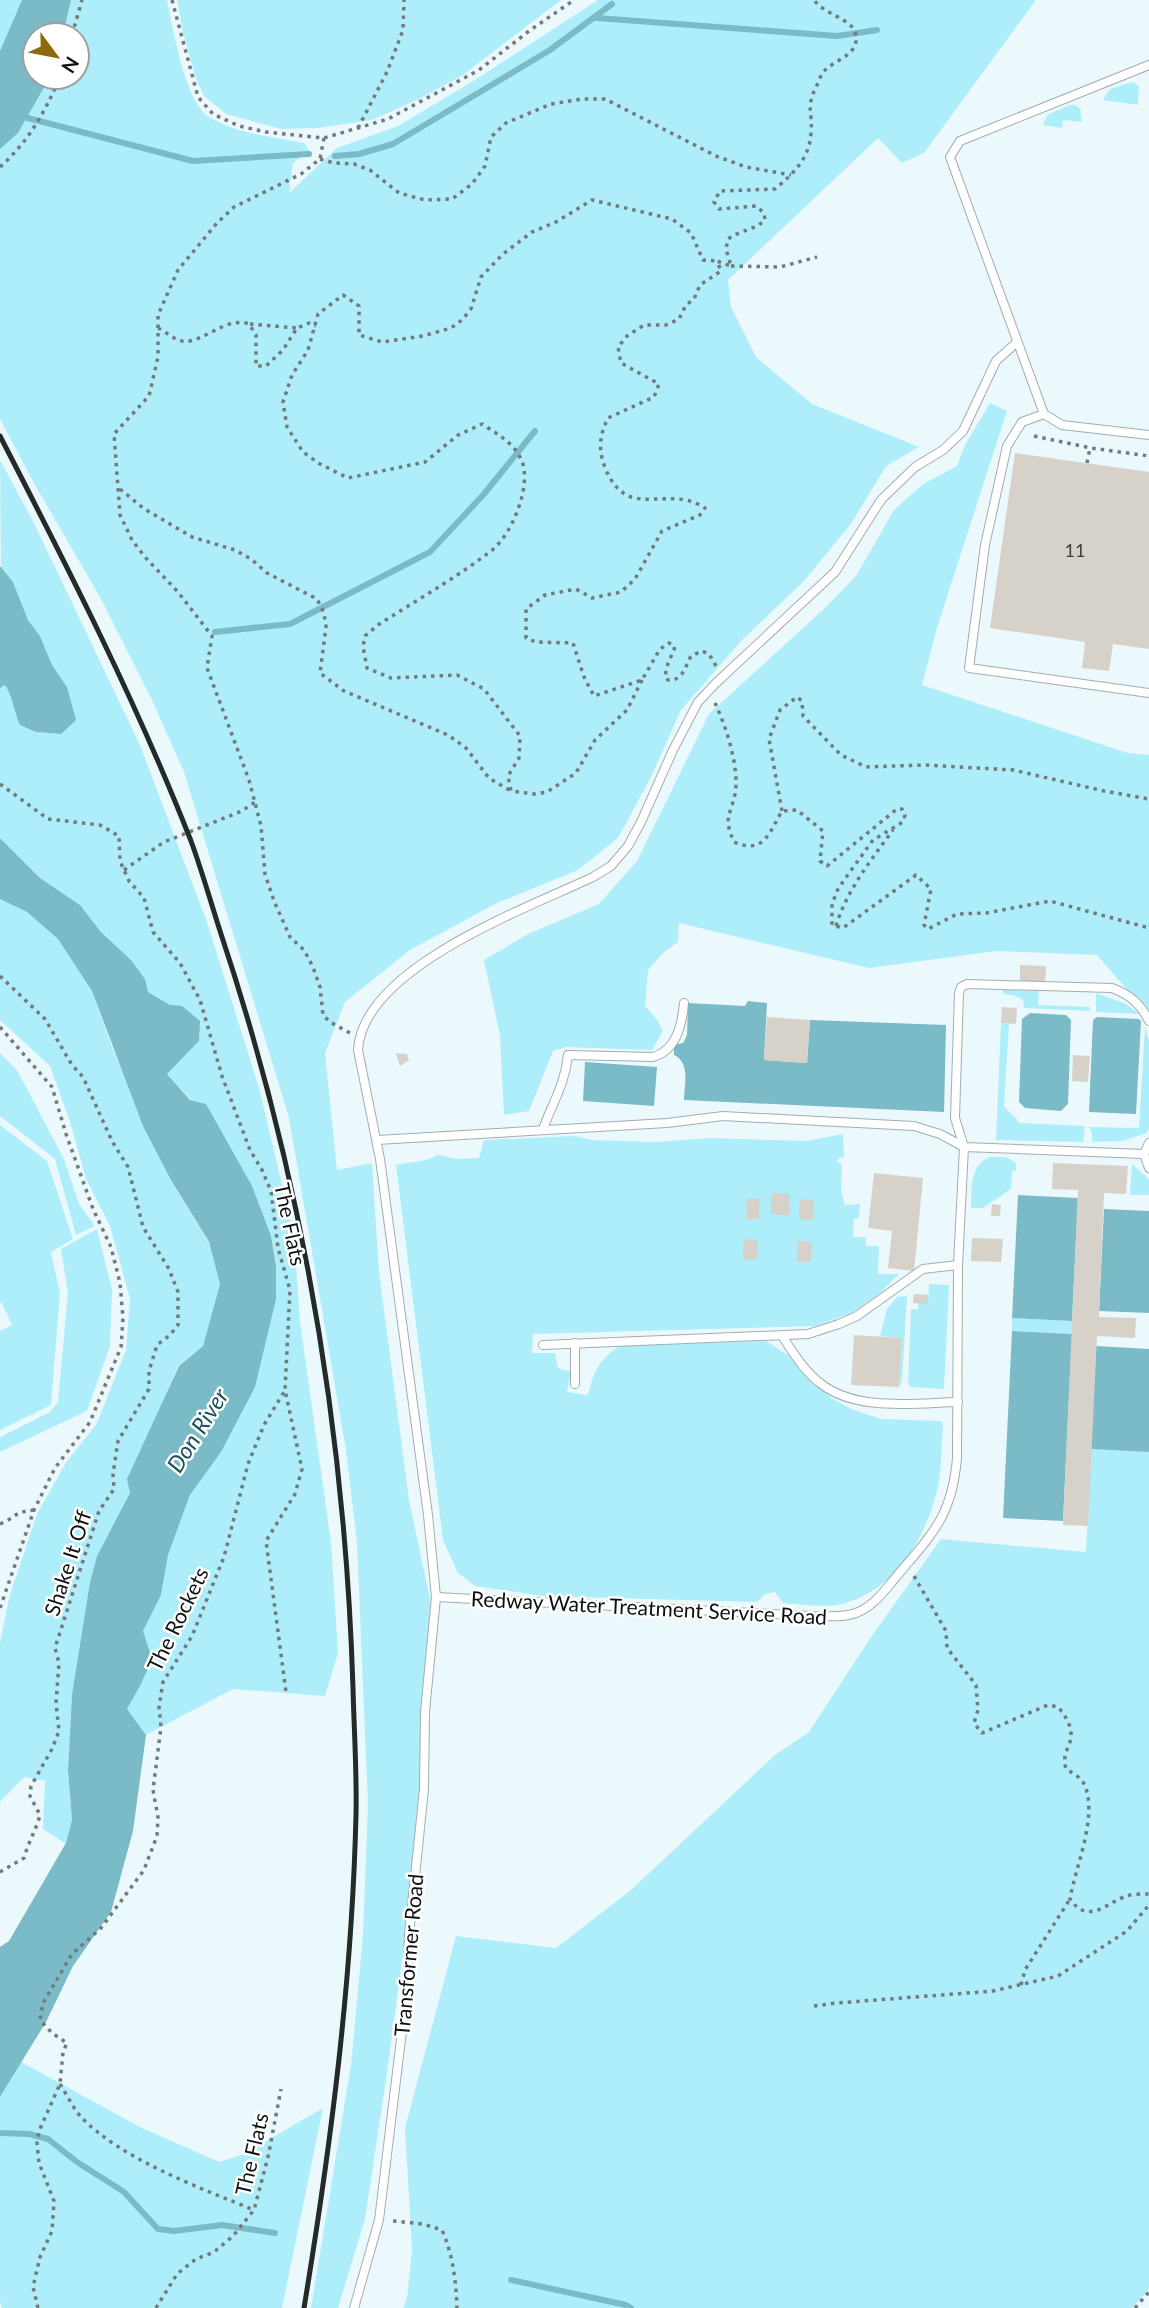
<svg xmlns="http://www.w3.org/2000/svg" width="1149" height="2308" font-family="Lato,sans-serif">
<style>
.green{fill:#aeeefb}
.water{fill:#7bbac7}
.lines{fill:none;stroke-linecap:round;stroke-linejoin:round}
.stream{stroke:#7bbac7;stroke-width:6}
.building{fill:#d6d2c9}
.lane-casing{stroke:#a1adb0;stroke-width:10}
.path{stroke:#727a7c;stroke-width:3.5;stroke-dasharray:3.5 5;stroke-linecap:butt}
.lane{stroke:#fff;stroke-width:8}
.rail{stroke:#24292a;stroke-width:5}
.labels{text-anchor:middle;dominant-baseline:central;stroke-width:5;stroke-linejoin:round;paint-order:stroke}
.number-label{font-size:18px;fill:#3e403f}
.street-label{font-size:21px;fill:#0c1011;stroke:#fff}
.water-label{font-size:23px;font-style:italic;fill:#1b515b;stroke:#fff}
</style>
<rect width="100%" height="100%" fill="#ecf9fc"/>
<g class="green">
<path d="M0,0h22l-22,51z"/>
<path d="M71,0h96c6,28 18,102 42,117 28,17 64,20 95,26l5,8 -16,12 -4,30 48,-45 61,-22 77,-46 123,-80h438l-112,153 -22,10 -24,-25 -150,142 3,27 25,50 56,47 107,43 -33,19 -35,58 -47,57 -62,59 -61,70 -30,67 -33,61 -40,32 -83,34 -85,46 -65,52 -20,51 12,117 35,-7 7,109 30,228 21,99 -1,81 -5,118 -38,282 -21,139 -27,89h-27l40,-243 12,-130 5,-130 -11,-262 -11,-93 -57,-332 -105,-346 -32,-72 -51,-101 -66,-114 -35,-66v-270l18,-16 32,-56h27v-42h-14z"/>
<path d="M177,0h384l-98,75 -44,24 -47,21 -54,8 -37,1 -55,-15 -22,-18 -8,-17 -12,-43z"/>
<path d="M1132,82l7,4 -1,19 -35,-5 7,-11z"/>
<path d="M1070,105h5l5,4 2,13 -19,-2 -1,8 -19,-3 4,-10z"/>
<path d="M990,403l17,8 -70,217 -15,57 206,68 21,2v260l-52,-60 -100,-4 -128,17 -190,-45 -1,19 -15,11 -15,17 -3,36 13,15 5,10 -11,19 -86,-3 -13,4 -24,60 -25,4 -4,-79 -16,-76 44,-26 71,-30 38,-43 72,-147 118,-108 29,-30 38,-66 29,-26 34,-18 8,-21z"/>
<path d="M0,460l34,63 106,222 67,177 52,166 35,147 6,87 31,220 7,111 -13,43 -92,-7 -87,46 -19,-26 13,-23 11,-27 -8,-28 18,-36 7,-40 22,-60 31,-43 55,-153v-33l-5,-30 -65,-132 -15,-4 -24,-26 32,-33 -29,-36 -22,-13 -3,-13 -14,-19 -30,-28 -21,-27 -40,-27 -40,-40v-150l5,-3c7,10 9,27 15,40l16,7 25,2 6,-47 -15,-22 -12,-29 -12,-16 -15,-38 -12,-14z"/>
<path d="M0,899l27,13 31,27 34,52 20,56 59,133 39,65 10,39 -17,62 -25,20 -18,43 -29,84 -34,63 -7,26 -18,112 -4,76 4,50 -6,24 -23,-15 2,-48 -21,-4 -24,25v-159l9,-45 28,-84 30,-53 29,-36 30,-75 4,-51 -20,-73 -24,-47 -16,-57 -20,-56 -50,-46z"/>
<path d="M1003,990l36,1 -1,14 52,2v4l-66,-3 -1,-8 -10,-5 -10,-1z"/>
<path d="M1096,993l30,11 13,10 -43,-2z"/>
<path d="M1001,1023l8,1 -5,82 16,17 65,3 -2,16 -87,-2z"/>
<path d="M1145,1027l4,13v88l-2,5 -25,8 -30,1v-8l-3,-7 50,1z"/>
<path d="M0,1053l17,17 47,89 15,45 16,22 -19,9 -21,-76 -55,-43z"/>
<path d="M0,1125l47,36 26,78 -22,13 9,41 -9,112 -51,25v-99l12,-6 -10,-22h-2z"/>
<path d="M843,1134l1,23 -6,2 -1,3 5,2 -1,25 4,16 15,-1 -1,14 -5,1 -1,18h13v9h13l-1,28h21l-20,20 -27,19 -37,13 -282,8 -1,19h23l3,15 13,4 -4,20 21,3c6,-24 10,-34 31,-49l147,-5 23,15 42,42 22,12 28,9 60,2 2,4c-2,23 -1,49 -7,70 -14,50 -45,99 -99,110 -16,3 -37,-1 -54,-2l-8,-11 -10,2 -8,8 -214,-6 -68,-10 -17,-13 -15,-33 -47,-375c12,-3 32,-3 41,-10l22,4 20,-1 5,-18 90,-4 18,4 63,2 55,-4 96,3z"/>
<path d="M990,1157h16l10,6v8h-4l-1,18 -28,19h-12c1,-20 -2,-42 19,-51z"/>
<path d="M1132,1164l17,15v16h-19z"/>
<path d="M97,1229l15,60 -2,57 -23,65 -87,41v-15l50,-25 8,-10 10,-109 -7,-44z"/>
<path d="M929,1284l20,1 -5,104 -34,-2 -2,-6 3,-72h7v-6h10z"/>
<path d="M907,1296l-5,85 -3,6 3,-49 -22,-2 7,-27 10,-12z"/>
<path d="M1012,1318l60,3v13l-60,-3z"/>
<path d="M1091,1449l58,3v837l-17,19h-729l4,-10 5,-48 -7,-122 51,-192 100,12 75,-58 144,-135 34,-23 60,-92 72,-101 145,13z"/>
<path d="M21,2062l119,65 79,35 25,-8 79,-46 -41,200h-280l-2,-7v-204z"/>
</g>
<g class="water">
<path d="M22,0h49l-8,35h-28v42h15l-32,56 -18,16v-98z"/>
<path d="M0,566l13,16 15,38 12,16 12,29 15,22 9,33 -15,14 -25,-2 -16,-7c-6,-13 -8,-30 -15,-40l-5,3z"/>
<path d="M0,838l40,40 40,27 21,27 30,28 14,19 3,13 22,13 12,1 18,15 -1,20 -32,33 23,26 16,4 46,82 19,50 5,30v33l-21,88 -34,65 -31,43 -22,60 -7,40 -18,36 9,28 -12,27 -13,23 19,26 -13,96 -22,81 -38,54 -27,56 -46,75v-150l9,-6 57,-98 6,-23 -4,-50 4,-76 18,-112 7,-26 33,-63 -3,-14 52,-113 24,-20 17,-62 -11,-42 -38,-62 -28,-54 -51,-135 -34,-52 -31,-27 -27,-13z"/>
<path d="M748,1001l19,2 -3,57 43,3 3,-43 136,5 -2,87 -260,-12c0,-16 7,-37 -10,-45v-10l9,-2 4,-8 1,-32 57,3z"/>
<path d="M1030,1013l36,2 5,5 -3,84 -7,7 -36,-3 -6,-6 3,-83z"/>
<path d="M1097,1017l42,2 2,2 -5,93 -47,-2 4,-92z"/>
<path d="M585,1062l72,5 -3,39 -71,-5z"/>
<path d="M1018,1195l60,3 -6,123 -60,-3z"/>
<path d="M1104,1209l45,2v102l-50,-2z"/>
<path d="M1012,1331l60,3 -9,187 -60,-3z"/>
<path d="M1096,1346l53,3v103l-58,-3z"/>
</g>
<g class="lines">
<g class="stream">
<path d="M597,18l240,18 40,-6"/>
<path d="M20,116l173,45 116,-7"/>
<path d="M335,156l24,-2 34,-10 157,-94 62,-46"/>
<path d="M215,632l75,-8 140,-72 54,-58 51,-63"/>
<path d="M0,2133l29,1 19,5 29,23 47,30 34,37 16,2 48,-6 53,8"/>
<path d="M511,2280l115,25 5,3"/>
</g>
</g>
<g class="building">
<path d="M1015,453l134,19v177l-36,-5 -4,27 -27,-3 3,-26 -95,-14z"/>
<path d="M1020,965l26,1 -1,16 -25,-1z"/>
<path d="M1002,1007l15,1 -1,16 -15,-1z"/>
<path d="M767,1017l43,3 -3,43 -43,-3z"/>
<path d="M396,1053l11,1 2,6 -9,6z"/>
<path d="M1073,1055l17,1 -2,26 -16,-1z"/>
<path d="M1053,1163l75,3 -2,28 -22,-1 -5,124 37,1 -1,20 -38,-2 -9,190 -25,-1 15,-335 -26,-1z"/>
<path d="M874,1173l49,5 -9,93 -26,-3 4,-37 -24,-3z"/>
<path d="M772,1193l18,1 -1,21 -18,-1z"/>
<path d="M747,1198l13,1 -1,20h-13z"/>
<path d="M800,1199l14,1 -1,20 -14,-1z"/>
<path d="M992,1204l9,1 -1,11h-9z"/>
<path d="M972,1238l31,1 -2,23 -30,-1z"/>
<path d="M744,1239l14,1 -1,20 -14,-1z"/>
<path d="M798,1241l14,1 -1,20h-14z"/>
<path d="M914,1294l14,1v9l-15,-1z"/>
<path d="M854,1335l48,3 -3,49 -48,-2z"/>
</g>
<g class="lines">
<defs>
<g id="lane">
<path d="M1149,65l-189,76 -10,16 94,257 18,11 87,10"/>
<path d="M1044,414l-22,8 -15,24 -22,99 -16,123 180,25"/>
<path d="M543,1129c10,-27 22,-45 25,-74l85,2c24,-7 29,-33 31,-54"/>
<path d="M377,1140l290,-17 56,-7 191,10 26,8 24,13 -6,118 -1,193c-5,59 -25,76 -61,119 -12,14 -22,29 -40,36 -13,5 -30,3 -43,3l-377,-19"/>
<path d="M1149,1143l-5,11 5,14"/>
<path d="M1144,1154l-180,-7 -9,-29 4,-125 2,-6 6,-3 145,4c18,7 28,15 37,33"/>
<path d="M782,1336c11,16 22,35 38,47 36,29 95,20 138,19"/>
<path d="M543,1345l265,-11 31,-10 18,-8 66,-47 35,-4"/>
<path d="M575,1384v-41"/>
<path d="M354,2308l25,-88 28,-230 2,-55 15,-146 1,-77 11,-115 -8,-82 -48,-356 -22,-109c5,-83 170,-142 235,-173l18,-11 17,-20 13,-24 32,-72 25,-48 18,-19 119,-111 46,-72 34,-33 28,-17 20,-19 33,-70 20,-18"/>
</g>
</defs>
<use href="#lane" class="lane-casing"/>
<g class="path">
<path d="M172,0l26,97 15,17 26,12 27,6 58,6 64,-19 91,-49 50,-39 45,-31"/>
<path d="M72,35l10,-35"/>
<path d="M358,128l29,-56 16,-42 1,-30"/>
<path d="M324,138l-4,21 -19,15 -67,33 -17,16 -39,47 -20,45v42l-9,39 -35,38 6,81 12,25 13,17 33,35 34,44 -5,32 42,112 12,46 4,48 9,27 16,36 14,13 9,17 7,20 3,28 7,7 20,11"/>
<path d="M320,159l14,4 20,1 16,6 29,23 26,7 27,-1 20,-15 13,-18 6,-29 15,-14 45,-19 31,-5h23l111,57 30,11 45,8"/>
<path d="M0,167c29,-26 45,-55 60,-90"/>
<path d="M731,266l49,1 37,-10"/>
<path d="M250,324l47,4"/>
<path d="M158,328c7,3 13,9 20,12 22,8 46,-25 71,-16l7,11v31h10l17,-16 14,-22 12,-5 7,3"/>
<path d="M1034,436l57,12 58,8"/>
<path d="M1087,463l3,-15"/>
<path d="M120,489l23,19 49,29 43,13 16,9 16,14 50,26 7,14 2,14 -6,46 24,18 104,44 18,13 23,30 22,13"/>
<path d="M716,666l-7,-12 -7,-3 -11,5c-6,11 -8,25 -23,24l-3,-3 2,-11 8,-19 -6,-4 -9,6 -18,31 -48,16 -10,-19 -11,-34 -37,-1 -10,-4v-29l19,-14 31,-6 16,9 29,-6 14,-13 27,-48 38,-16 5,-7c-4,-2 -10,-6 -15,-7 -35,-9 -64,14 -84,-31 -8,-19 -7,-34 2,-52l46,-21 5,-13 -38,-21 -3,-16 9,-11 17,-11h22l13,-6 7,-14 8,-6 6,-14 21,-14 -4,-10 14,5 -5,-17 2,-10c12,-9 27,-9 37,-19l-1,-7 -8,-7 -37,3 -5,-7 6,-11 55,-2c19,-16 35,-31 36,-57 2,-22 -6,-23 6,-47 2,-4 4,-11 7,-14 12,-12 38,-17 31,-39 -5,-14 -30,-17 -41,-32"/>
<path d="M642,680l-15,30 -32,30 -19,33 -29,19 -13,2 -23,-3 -3,-15 11,-18 1,-22 -36,-47 -27,-14 -66,3 -24,-10 -4,-21 2,-11 13,-11c37,-24 78,-47 113,-74 21,-16 42,-67 30,-92 -8,-17 -24,-25 -39,-35l-24,11 -33,27 -77,16 -28,-14 -17,-12 -16,-25 -4,-25 9,-27 16,-25 10,-36 25,-19 16,11v29l23,7 41,-6 28,-8 11,-8 9,-11 10,-32 22,-23 29,-22 24,-10 36,-22 80,19 19,14 12,27 14,1"/>
<path d="M715,703c11,23 25,66 20,91 -5,23 -12,23 -1,48 30,13 35,-9 48,-31l15,-1 26,21 -3,30 7,5 70,-57h5l3,6 -2,7 -30,18 -26,36 -9,13 -6,15v21l11,3 73,-53 15,14 -7,36 4,4 29,-15 29,-1 64,-12 99,27"/>
<path d="M0,784l48,35 52,6 19,11 1,25 9,20 15,17 9,34 27,31 20,37 22,76 28,74 12,20 9,21 7,57 12,42 -5,100 17,79 -7,25 -29,47 20,151"/>
<path d="M782,811l-13,-72 11,-29 17,-13 5,4 1,15 38,39 25,12 59,-2 88,5 91,21 45,8"/>
<path d="M124,870l40,-28 78,-31 13,-9"/>
<path d="M836,926c11,-36 35,-66 57,-96"/>
<path d="M0,976l45,43 27,46 11,12 29,64 16,26 15,60 26,42 9,23v33l-8,10 -13,10 -8,26v18l-31,52 -5,33 1,15 -15,22 -44,137 4,15 -3,40 3,28 -7,18 -21,37 -1,10 10,19c-4,15 -12,28 -16,43l-24,14"/>
<path d="M0,1027l52,60 14,47 27,75 18,38 9,36 3,35 -2,29 -31,75 -35,46 -21,42 -34,98"/>
<path d="M0,1524c17,-7 13,-12 34,-14"/>
<path d="M914,1576l32,55 1,17 29,37 2,25 -4,13 8,10 66,-28 10,2c6,7 13,17 13,27 1,12 -10,18 -5,35 6,4 13,7 17,13 17,30 -8,86 -13,117 18,26 35,5 56,-3 7,-2 16,-2 23,-2"/>
<path d="M1021,1985l4,-15 45,-71"/>
<path d="M814,2006l23,-3 156,-12 65,-15 69,-45 22,-26"/>
<path d="M60,2084c7,11 13,24 21,33 40,42 119,71 173,93"/>
<path d="M393,2221l30,3 19,6c11,25 14,51 15,78"/>
<path d="M38,2308l-5,-21 7,-30 12,-26 2,-30 -15,-38 -2,-20 2,-12 21,-47 3,-32 4,-9 -15,-10 -12,-13 3,-17 29,-49 29,-26 43,-58 13,-34 1,-19 -5,-27 8,-63 -2,-20 4,-25 29,-46 15,-37 17,-42 24,-93 16,-39 20,-33"/>
<path d="M156,2308l21,-34 19,-15 18,-7 19,-16 21,-26 14,-53 13,-68"/>
<path d="M1135,2308l14,-16"/>
</g>
<use href="#lane" class="lane"/>
<path class="rail" d="M0,436c69,134 136,265 191,405 11,30 20,62 30,93 81,243 124,498 132,754 1,42 4,85 3,127 -4,166 -25,329 -52,493"/>
</g>
<g class="labels">
<g class="number-label">
<text x="1075" y="550">11</text>
</g>
<g class="street-label">
<text transform="translate(291 1224) rotate(78)">The Flats</text>
<text transform="translate(67 1563) rotate(-72)">Shake It Off</text>
<text transform="translate(649 1607) rotate(3)">Redway Water Treatment Service Road</text>
<text transform="translate(177 1619) rotate(-64)">The Rockets</text>
<text transform="translate(408 1955) rotate(-85)">Transformer Road</text>
<text transform="translate(251 2154) rotate(-77)">The Flats</text>
</g>
<g class="water-label">
<text transform="translate(197 1430) rotate(-58)">Don River</text>
</g>
</g>
<g transform="translate(56 56) rotate(122)"><circle r="33" fill="#ffffff" stroke="#9e9fa0" stroke-width="2"/>
<path d="M0-5L12 26L0 18L-12 26Z" fill="#8b6b0c"/>
<text y="-10" font-size="19" font-weight="bold" text-anchor="middle" fill="#0c1011">N</text>
</g>
</svg>
